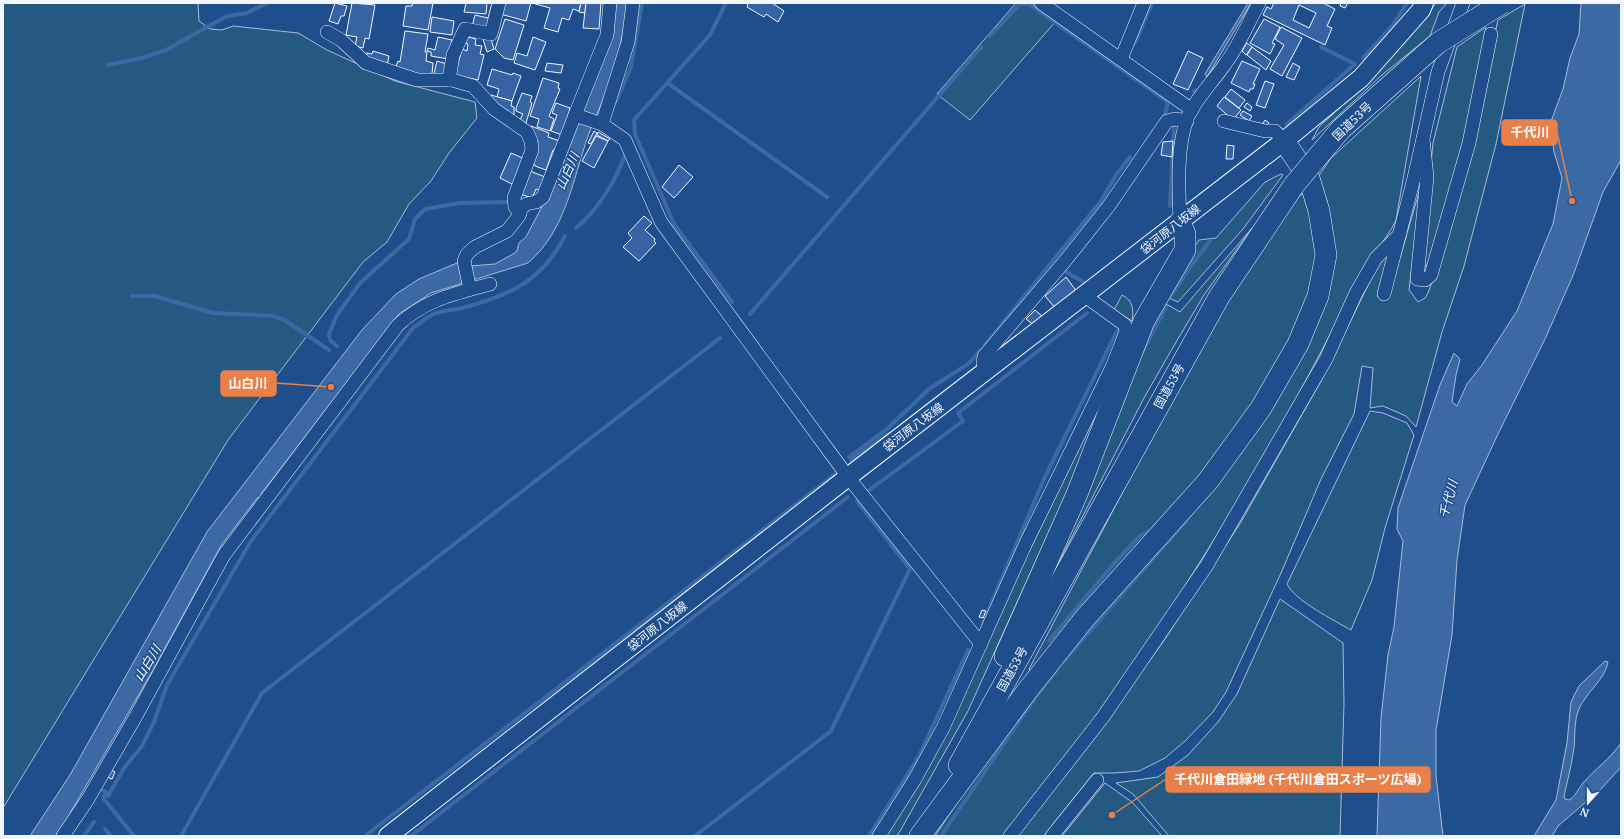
<svg xmlns="http://www.w3.org/2000/svg" width="1624" height="839" font-family="'Noto Serif','Noto Sans JP',serif">
<style>
.green{fill:#245a82;stroke:#a8bbd7}
.water{fill:#3b69a3;stroke:#a8bbd7}
.lines{fill:none;stroke-linecap:round;stroke-linejoin:round}
.stream{stroke:#3b69a3;stroke-width:4}
.building{fill:#3563a3;stroke:#f2f6ff;fill-rule:evenodd}
.minor-casing{stroke:#f2f6ff;stroke-width:14}
.secondary-casing{stroke:#f2f6ff;stroke-width:20}
.trunk-casing{stroke:#f2f6ff;stroke-width:22}
.minor{stroke:#1f4e8c;stroke-width:13}
.secondary{stroke:#1f4e8c;stroke-width:18}
.trunk{stroke:#1f4e8c;stroke-width:21}
.trunk-bridge-casing{stroke:#f2f6ff;stroke-width:22;stroke-linecap:butt}
.trunk-bridge{stroke:#1f4e8c;stroke-width:21}
.labels{text-anchor:middle;dominant-baseline:central;stroke-width:3;stroke-linejoin:round;paint-order:stroke}
.street-label{font-size:12px;fill:#f2f6ff;stroke:#1f4e8c}
.water-label{font-size:13px;font-style:italic;fill:#f2f6ff;stroke:#1f4e8c}
.leader{fill:none;stroke:#ea8049;stroke-width:1.5}
.callout-dot{fill:#ea8049;stroke:#1f4e8c;stroke-width:1.5}
.callout{fill:#ea8049;stroke:#ea8049;stroke-width:1.5}
.callout-label{font-size:13px;text-anchor:middle;font-weight:bold;fill:#fff}
</style>
<rect width="100%" height="100%" fill="#1f4e8c"/>
<g class="green">
<path d="M3,3h195l1,18 11,8 12,1 11,-4 65,7 29,17 68,31 80,21 2,16 -28,35 -18,28 -22,23 -22,38 -24,20 -135,178 -225,368z"/>
<path d="M1016,3h15l25,18 -86,99 -33,-26z"/>
<path d="M1436,3h11l-8,9 -9,24 -48,39 -70,65 7,-13 58,-54z"/>
<path d="M1525,4l-29,140 -32,122 -22,66 -26,95 -10,-11 -23,-10 -13,2 3,-40 -11,-2 -8,48 -33,65 -40,94 -55,119 -13,20 -28,29 -20,17 -26,13 -25,2h-20l-50,63h-26l91,-119 56,-78 76,-117 80,-141 58,-118 11,-11 -13,44 11,3 34,-117 -13,108 9,12 7,-4 3,-5 23,-65 47,-208z"/>
<path d="M1486,27l-20,107 -37,129 -6,5 -2,-2 12,-123 24,-96z"/>
<path d="M1421,76l-25,144c-5,12 -13,20 -19,31 -13,21 -25,42 -37,64 -94,185 -205,360 -337,521h-68l69,-104 292,-367 31,-164 -9,-24 13,-19z"/>
<path d="M1281,174l2,1 -40,54 -65,73 -14,-6 35,-56 17,-2 49,-56z"/>
<path d="M1304,192l4,11 10,53 -8,38 -40,85 -53,77 -185,216 -3,-3 177,-334 90,-136z"/>
<path d="M1252,228l-48,67 -32,54 -28,49 -96,185 113,-282 19,11z"/>
<path d="M1122,295c11,5 12,15 10,26l-18,-11z"/>
<path d="M1106,393l-27,72 -111,246 -69,122 -3,3h-11l116,-227z"/>
<path d="M1370,411l13,2 24,10 7,12 -29,93 -13,52 -21,50c-16,-9 -57,-30 -64,-46z"/>
<path d="M1280,599l63,44 1,61 -4,132h-171l-36,-42 -17,-11 42,-6 30,-22 30,-33 19,-28z"/>
<path d="M1105,783l27,19 30,34h-100z"/>
</g>
<g class="water">
<path d="M615,3h13c-5,31 -11,62 -23,91 -5,14 -12,28 -17,42 -16,46 -22,94 -60,127l-97,30 -32,21 -138,180 2,2 -3,3 -2,-2 -36,47 -68,124 1,3 -2,-1 -88,152 -10,14h-25l40,-61 137,-243 155,-202 34,-36 23,-15 38,-16 13,3 25,-2 18,-10 4,-3 2,-8 7,-6 22,-42z"/>
<path d="M1248,3h3l-44,74 -2,-3z"/>
<path d="M1581,3h40v157l-18,32 -29,81 -28,64 -48,97 -33,71 -8,55 -5,75 -16,95v46l7,60h-66l4,-118 7,-63 6,-28 9,-86 -6,-12 1,-21 42,-123 14,-32 6,6 -4,16 -4,27 5,4 10,-22 15,-19 35,-54 36,-87 9,-46 -8,-26 -4,-28 13,-35 7,-31 9,-24z"/>
<path d="M1605,661l3,1c-3,18 -22,30 -29,47 -6,13 -3,31 -6,45 -2,14 -6,28 -9,42l1,3 4,1c7,-4 9,-11 14,-17 12,-14 27,-24 38,-40v24l-20,22 -43,37 -6,10h-18l22,-36 11,-57 4,-41 8,-16z"/>
</g>
<g class="lines">
<g class="stream">
<path d="M726,3l-16,32 -76,85 1,14 39,90 58,78"/>
<path d="M990,36l30,-32h9l139,98 -4,16"/>
<path d="M1135,43l17,-40"/>
<path d="M1363,58l29,-32 15,-23"/>
<path d="M108,65l34,-7 24,-8 61,-34 20,-3 20,-10"/>
<path d="M669,84l158,113"/>
<path d="M1194,91l2,-1"/>
<path d="M615,104l16,-37 11,-64"/>
<path d="M1287,124l68,-60 -34,-17"/>
<path d="M1170,206l4,-80"/>
<path d="M576,228c22,-18 39,-46 49,-73"/>
<path d="M1063,270l22,13"/>
<path d="M132,296h23l58,17 61,3 12,5 43,29"/>
<path d="M1171,296l22,-33 17,-22"/>
<path d="M750,314l231,-267"/>
<path d="M985,345l116,-144 15,-26 14,-18"/>
<path d="M337,346l-7,-6 -1,-6 8,-19 23,-32 49,-44 6,-20 10,-10 35,-6 49,-1"/>
<path d="M1143,351l23,-44"/>
<path d="M849,457l38,-28 42,-40 39,-25 13,-14"/>
<path d="M851,460l37,-26"/>
<path d="M868,491l95,-70 -5,-8 129,-100"/>
<path d="M983,623l61,-144 73,-148"/>
<path d="M1049,641l67,-80 25,-26 8,-4"/>
<path d="M1064,661l123,-141"/>
<path d="M102,790l4,2 -3,6 31,38"/>
<path d="M108,796l16,-28 18,-22 12,-24 13,-37 84,-144 162,-213c7,-5 15,-12 23,-15 10,-3 21,-3 30,-6 47,-13 76,-27 99,-71"/>
<path d="M105,829l6,7"/>
<path d="M84,836l10,-14"/>
<path d="M181,836l81,-143 458,-355"/>
<path d="M365,836l469,-361"/>
<path d="M411,836l437,-339"/>
<path d="M695,836l136,-105 79,-162 -53,-68"/>
<path d="M869,836l50,-80 49,-106"/>
<path d="M941,836l94,-138 22,-28"/>
</g>
</g>
<g class="building">
<path d="M335,3l12,3 -3,10h-3l-3,8 -9,-3z"/>
<path d="M352,3l23,2 -6,34 -4,-1 -2,10 -8,-2 2,-9 -11,-2z"/>
<path d="M413,3h20l-5,27 -25,-4 3,-20h6z"/>
<path d="M466,3h21l-1,11 -22,-2z"/>
<path d="M492,3h5l-7,29 -18,-5 3,-12 13,3z"/>
<path d="M503,3h28l-5,18 -26,-7z"/>
<path d="M532,3h49l-2,8 -6,-2 -4,11 -7,-2 -4,14 -14,-4 6,-20z"/>
<path d="M581,3h5l-1,10 -6,-1z"/>
<path d="M586,3h15l-2,26 -16,-1z"/>
<path d="M746,3h26l12,8 -6,11 -12,-8 -2,3 -17,-10 1,-2z"/>
<path d="M1274,3h49l12,6 -8,17 5,2 -7,17 -62,-30 4,-8 4,2zM1299,5l17,8 -7,15 -16,-8z"/>
<path d="M1341,3h7l-3,5 -5,-2z"/>
<path d="M432,17l22,4 -2,14 -22,-3z"/>
<path d="M505,19l19,6 -11,35 -9,-2 -9,-9z"/>
<path d="M1264,19l16,8 -8,16 3,1 -5,10 -20,-11z"/>
<path d="M1281,27l21,11 -20,38 -12,-7 14,-24 -9,-6z"/>
<path d="M405,31l23,3 -3,18h2l-1,9 7,2 -1,11h-27l-10,-5 3,-8 2,1z"/>
<path d="M464,36l12,3 -1,6 7,1 -2,8 4,1 -6,25 -23,-5 7,-26 5,2 1,-7 -5,-2z"/>
<path d="M490,36l4,13 -7,3 -4,-13z"/>
<path d="M438,37l14,3 -4,19 -17,-3v-4l-4,-1 1,-3 7,2z"/>
<path d="M533,37l13,5 -11,28 -21,-7 3,-10 10,3z"/>
<path d="M1247,43l5,4 -6,8 -4,-4z"/>
<path d="M1252,47l19,14 -5,9 -19,-15z"/>
<path d="M373,51l16,5 -2,10 -22,-7 1,-6 6,1z"/>
<path d="M1188,51l15,7 -15,32 -15,-6z"/>
<path d="M437,61l10,3 -3,13 -10,-3z"/>
<path d="M1242,61l18,8 -7,15h2l-2,5h-3l-1,3 -18,-9z"/>
<path d="M547,63l16,2 -2,8 -16,-2z"/>
<path d="M1293,63l7,4 -6,13 -8,-3z"/>
<path d="M492,69l20,6 1,-2 8,3 -9,25 -15,-4 2,-8 -12,-4z"/>
<path d="M543,78l16,5 -1,5 2,1 -11,27 5,3 -4,12 -13,-4 2,-8 -9,-3z"/>
<path d="M1265,81l9,3 -9,24 -9,-3z"/>
<path d="M1231,89l14,11 -6,8 -14,-11z"/>
<path d="M522,93l10,3 -2,6 2,1 -6,20 -6,-3 3,-6 -7,-3v-3z"/>
<path d="M491,95l21,6 -1,5 3,1v10l-23,-18z"/>
<path d="M1224,97l17,13 -8,10 -16,-14z"/>
<path d="M556,103l14,5 -3,11 2,1 -7,15 -11,-4 6,-16 -5,-2z"/>
<path d="M1247,103l5,4 -2,4 -6,-4z"/>
<path d="M1243,111l9,5 -3,5 -9,-6z"/>
<path d="M1265,120l4,3 -4,6 -4,-3z"/>
<path d="M531,126l18,7 -1,4 12,4 -3,10 -4,-1 -7,20 -11,-4 -3,-6 6,-19 -8,-12z"/>
<path d="M594,131l3,2 -6,11 -3,-1z"/>
<path d="M598,132l12,7 -2,2 -11,-6z"/>
<path d="M596,136l12,5 -14,27 -12,-7z"/>
<path d="M1173,141l-1,16 -11,-2 2,-13z"/>
<path d="M1227,145l7,1 -1,13h-7z"/>
<path d="M511,153l14,6 -11,26 -14,-7z"/>
<path d="M679,165l14,12 -19,21 -12,-11z"/>
<path d="M530,171l15,6 -4,14 -5,-2 -4,9 -12,-4z"/>
<path d="M644,216l8,7 -7,7 10,9 -1,2 2,2 -17,18 -16,-14 9,-9 -4,-5z"/>
<path d="M1066,277l11,15 -21,17 -11,-13z"/>
<path d="M1035,310l8,7 -9,8 -8,-6z"/>
<path d="M982,610l4,1 -3,7 -4,-1z"/>
<path d="M111,770l4,2 -3,7 -5,-2z"/>
</g>
<g class="lines">
<defs>
<g id="minor">
<path d="M610,3l-3,32 -32,80 27,9 23,16 36,82 187,255 133,167"/>
<path d="M1041,3l151,107"/>
<path d="M327,32l14,8 25,23 51,17h35l21,6 21,23 33,23 4,9 1,9 -18,48 1,9 5,6"/>
<path d="M1121,59l23,-56"/>
<path d="M449,80l4,-25 12,-26 26,5 8,-31"/>
<path d="M1224,121l41,10h10l9,10"/>
<path d="M602,124l26,-82 5,-39"/>
<path d="M1423,139l4,38 -10,102 8,1 6,-5 38,-132 22,-109"/>
<path d="M1180,222c-1,-32 -4,-73 7,-103 8,-20 26,-37 38,-55 14,-18 23,-41 34,-61"/>
<path d="M470,289l-6,-28 3,-7 8,-7 32,-16 12,-15 2,-7 5,-5 10,-2 7,-5 32,-82"/>
<path d="M1384,294l30,-116 24,-106 25,-69"/>
<path d="M986,372l-3,-9 1,-7 81,-95 43,-54 59,-86 8,-2 12,2"/>
<path d="M63,836l25,-37 48,-83 88,-161 174,-230c28,-26 56,-31 92,-41"/>
<path d="M879,836l36,-57 28,-51 82,-183 87,-178 14,-35 -1,-7 -40,-29"/>
<path d="M1010,836l93,-119 104,-152 119,-206 30,-66 20,-35 24,-24"/>
<path d="M1052,836l45,-56"/>
</g>
<path id="secondary" d="M388,836l460,-359 436,-336 77,-63 60,-68 3,-7"/>
<g id="trunk">
<path d="M1005,656l72,-162 67,-173 41,-71v-16l-5,-12"/>
<path d="M959,765l260,-468 75,-112"/>
<path d="M920,836l107,-145 58,-73 123,-137 53,-73 37,-64 20,-48 8,-41 -7,-44 -10,-33 -25,-37"/>
</g>
</defs>
<use href="#minor" class="minor-casing"/>
<use href="#secondary" class="secondary-casing"/>
<use href="#trunk" class="trunk-casing"/>
<use href="#minor" class="minor"/>
<use href="#secondary" class="secondary"/>
<use href="#trunk" class="trunk"/>
<defs>
<path id="trunk-bridge" d="M1294,185l47,-56 97,-86 64,-40"/>
</defs>
<use href="#trunk-bridge" class="trunk-bridge-casing"/>
<use href="#trunk-bridge" class="trunk-bridge"/>
</g>
<g class="labels">
<g class="street-label">
<text transform="translate(1352 121) rotate(-44)">国道53号</text>
<text transform="translate(1170 229) rotate(-38)">袋河原八坂線</text>
<text transform="translate(1169 386) rotate(-61)">国道53号</text>
<text transform="translate(913 427) rotate(-37)">袋河原八坂線</text>
<text transform="translate(657 626) rotate(-38)">袋河原八坂線</text>
<text transform="translate(1012 669) rotate(-61)">国道53号</text>
</g>
<g class="water-label">
<text transform="translate(567 171) rotate(-66)">山白川</text>
<text transform="translate(1448 499) rotate(-75)">千代川</text>
<text transform="translate(147 663) rotate(-59)">山白川</text>
</g>
</g>
<path class="leader" d="M1572 201L1557 132M331 387L276 383M1112 815L1166 779"/>
<g class="callout-dot">
<circle cx="1572" cy="201" r="4"/>
<circle cx="331" cy="387" r="4"/>
<circle cx="1112" cy="815" r="4"/>
</g>
<g class="callout">
<rect x="1502" y="120" width="55" height="25" rx="4"/>
<rect x="221" y="371" width="55" height="25" rx="4"/>
<rect x="1166" y="767" width="264" height="25" rx="4"/>
</g>
<g class="callout-label">
<text x="1530" y="137">千代川</text>
<text x="248" y="388">山白川</text>
<text x="1298" y="784">千代川倉田緑地 (千代川倉田スポーツ広場)</text>
</g>
<rect width="1624" height="839" fill="none" stroke="#f2f6ff" stroke-width="8"/>
<g transform="translate(1588 803) rotate(201)" stroke="#1f4e8c" stroke-width="3" paint-order="stroke">
<path d="M0-3L7 15L0 10L-7 15Z" fill="#f2f6ff"/>
<text y="-6" font-size="11" font-weight="bold" text-anchor="middle" fill="#f2f6ff">N</text>
</g>
</svg>
